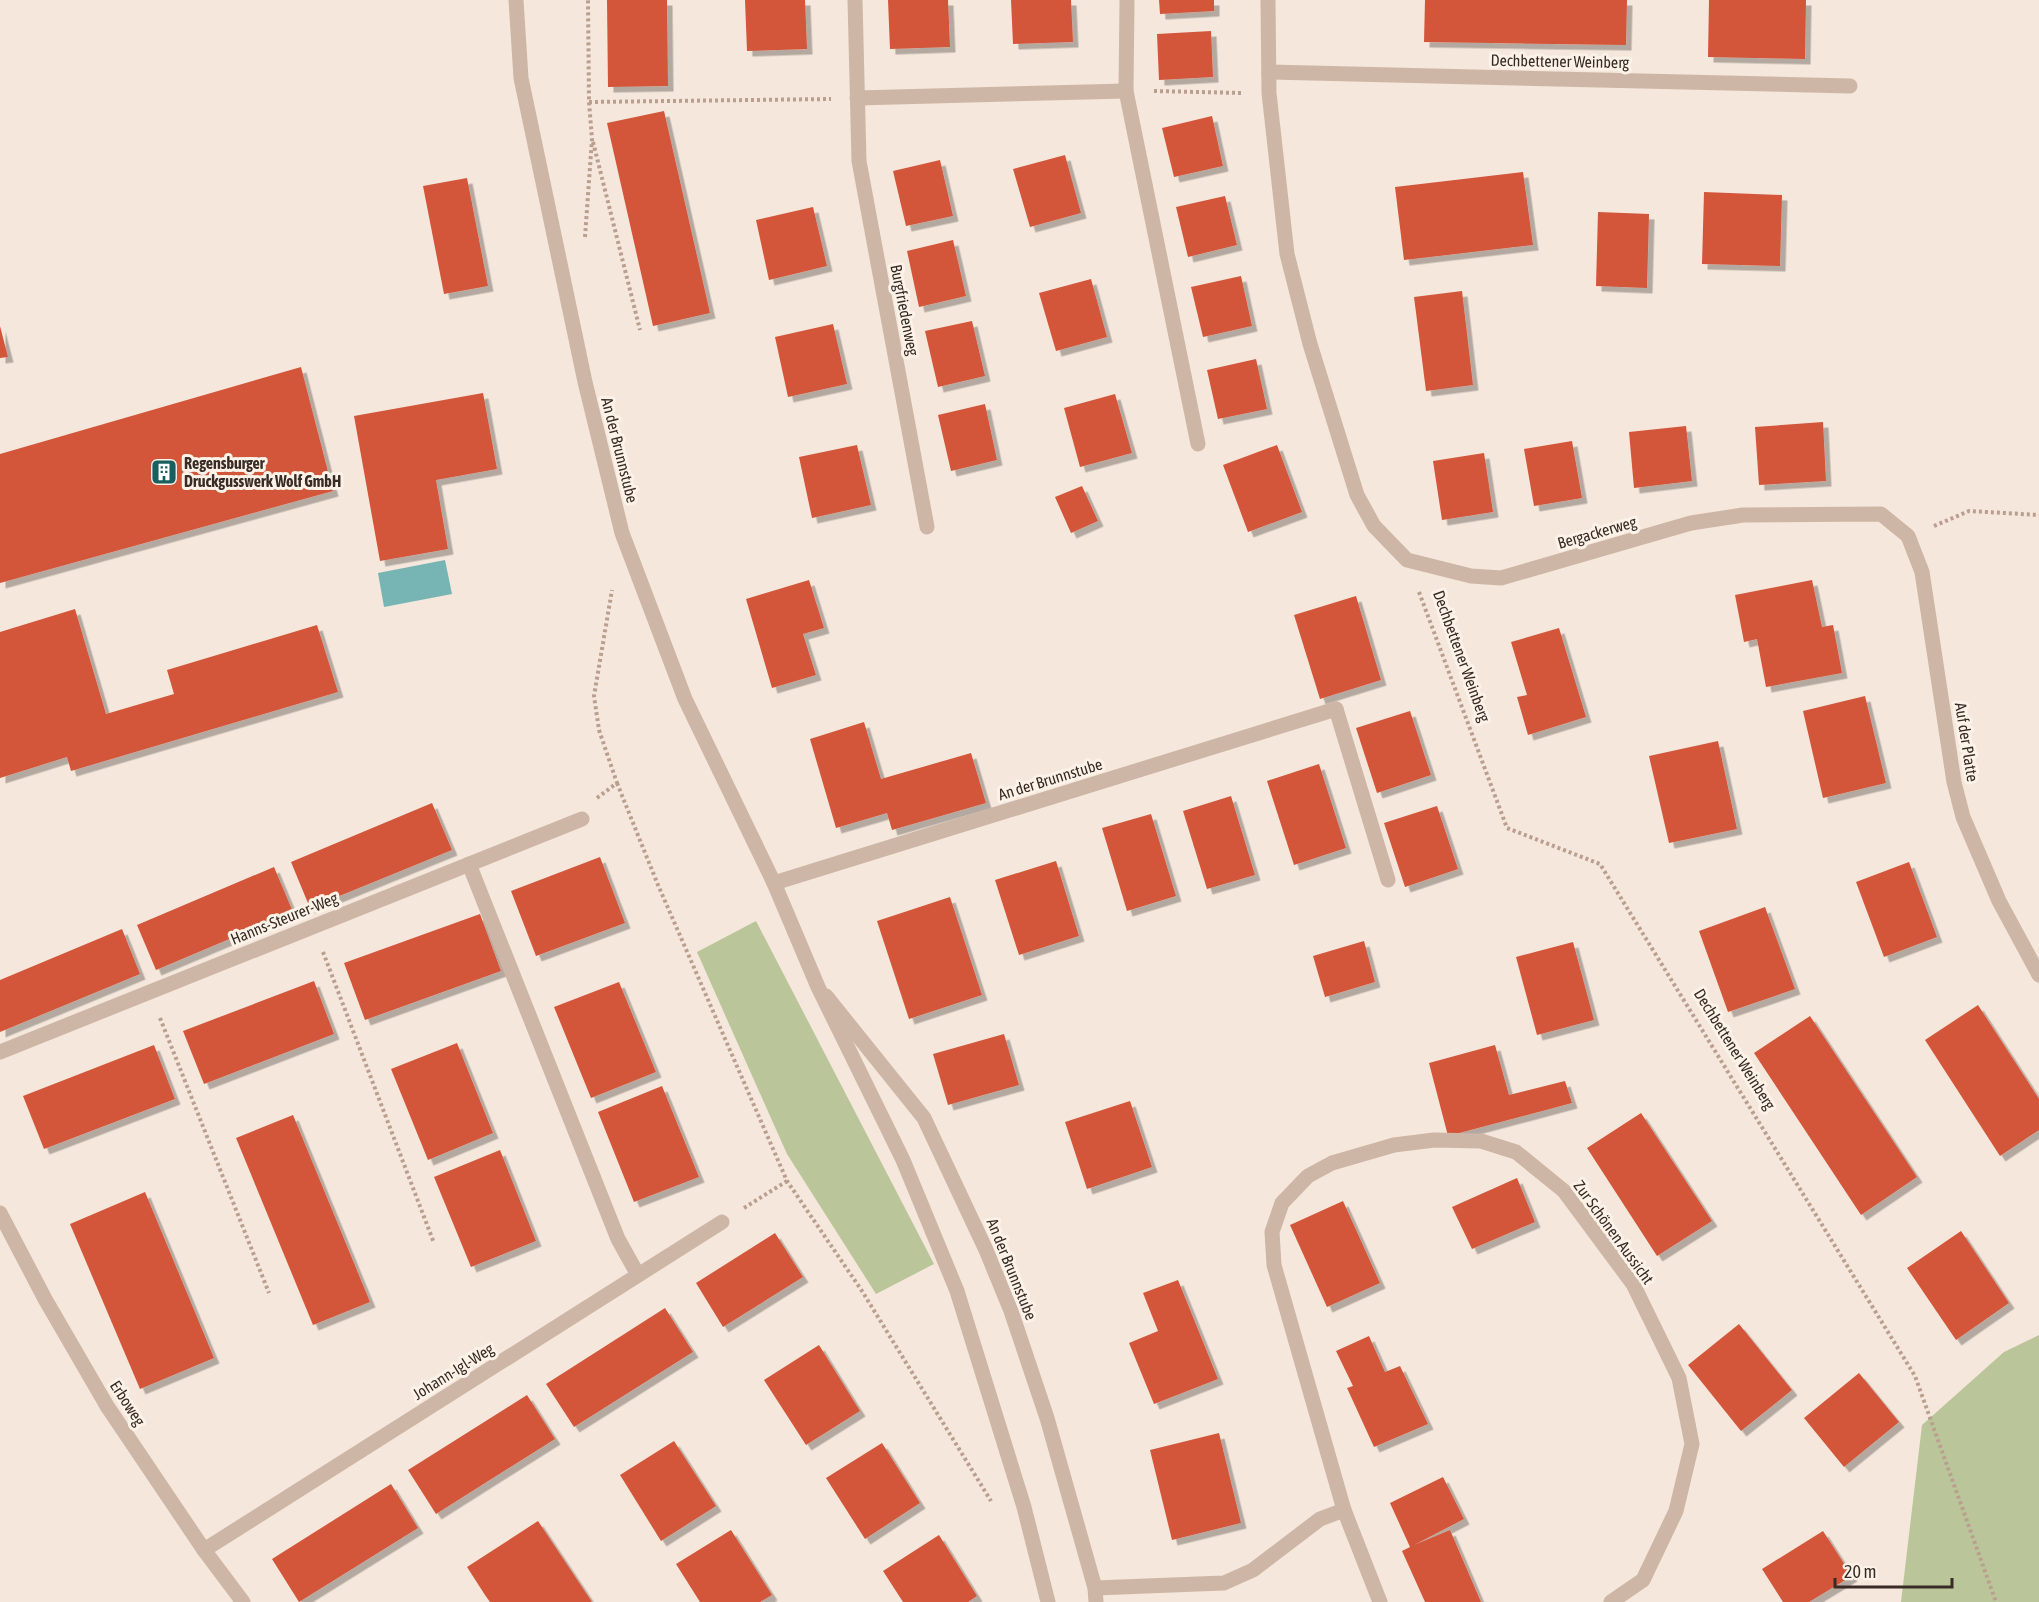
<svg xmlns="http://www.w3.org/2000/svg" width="2039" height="1602" font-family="'Asap Condensed',sans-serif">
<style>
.green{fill:#bac699}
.water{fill:#77b5b4}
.building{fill:#d3563b;filter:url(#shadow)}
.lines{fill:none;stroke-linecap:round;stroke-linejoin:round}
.path{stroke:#ba9f90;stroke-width:4;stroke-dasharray:3 3;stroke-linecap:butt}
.service{stroke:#ceb6a6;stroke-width:15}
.minor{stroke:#ceb6a6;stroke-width:15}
.labels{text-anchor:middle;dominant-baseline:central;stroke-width:6;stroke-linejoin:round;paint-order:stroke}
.street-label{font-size:16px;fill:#392c27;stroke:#fcf2e8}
.poi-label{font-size:16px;font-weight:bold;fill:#392c27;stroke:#fcf2e8;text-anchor:start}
</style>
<defs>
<filter id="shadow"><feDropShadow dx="5.5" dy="5.5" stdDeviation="0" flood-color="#0004"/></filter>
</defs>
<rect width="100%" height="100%" fill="#f5e7db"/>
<g class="green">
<path d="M756,921l178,343 -58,30 -89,-140 -90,-202z"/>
<path d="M2039,1335v267h-138l21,-177 82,-73z"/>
</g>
<path class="water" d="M445,560l7,34 -68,13 -6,-34z"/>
<g class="building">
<path d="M607,0h60l1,86 -60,1z"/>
<path d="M745,0h60l2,49 -60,2z"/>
<path d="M888,0h60l2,47 -60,2z"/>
<path d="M1011,0h60l2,42 -60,2z"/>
<path d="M1159,0h55v11l-54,3z"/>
<path d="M1425,0h202l-1,45 -202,-3z"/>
<path d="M1709,0h97l-1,59 -97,-2z"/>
<path d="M1211,31l2,46 -54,3 -2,-46z"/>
<path d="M664,111l46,202 -57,13 -46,-203z"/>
<path d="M1212,116l11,50 -49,11 -12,-49z"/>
<path d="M1065,155l16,58 -51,14 -17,-58z"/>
<path d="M940,160l13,56 -47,10 -13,-55z"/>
<path d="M1523,172l10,73 -129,15 -9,-73z"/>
<path d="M467,178l21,108 -44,8 -21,-108z"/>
<path d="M1704,192l78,3 -2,71 -78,-2z"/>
<path d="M1225,196l12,49 -49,12 -12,-50z"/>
<path d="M813,207l14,59 -58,14 -13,-60z"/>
<path d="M1598,212l51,2 -2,74 -51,-2z"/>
<path d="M953,240l13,56 -47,11 -12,-56z"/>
<path d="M1241,276l11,50 -49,11 -12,-50z"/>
<path d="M1091,279l16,58 -51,14 -17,-58z"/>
<path d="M1462,291l11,94 -47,6 -12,-94z"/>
<path d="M972,321l13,55 -47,11 -13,-56z"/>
<path d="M833,324l14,60 -59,13 -13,-60z"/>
<path d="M0,326l8,31 -8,1z"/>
<path d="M1256,359l11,50 -49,10 -11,-49z"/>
<path d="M301,367l32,124 -333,92v-129z"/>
<path d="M483,393l14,76 -61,11 12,69 -68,12 -26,-145z"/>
<path d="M1115,394l17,59 -52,14 -16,-59z"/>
<path d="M985,404l12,56 -46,11 -13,-56z"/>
<path d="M1823,422l3,59 -67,4 -4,-58z"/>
<path d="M1686,426l6,55 -58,7 -5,-56z"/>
<path d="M1572,441l10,57 -48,8 -10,-57z"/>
<path d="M857,445l14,60 -59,13 -13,-61z"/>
<path d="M1277,445l25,67 -54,20 -25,-67z"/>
<path d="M1484,453l9,59 -51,8 -9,-59z"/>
<path d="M1082,486l16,35 -27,12 -16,-36z"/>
<path d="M809,580l15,48 -21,6 13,41 -44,13 -26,-89z"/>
<path d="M1812,580l10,47 11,-2 9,48 -76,14 -9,-48 -13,3 -9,-47z"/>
<path d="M1356,596l25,84 -61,19 -26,-84z"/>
<path d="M75,609l31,105 68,-20 -7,-24 150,-45 21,67 -267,79 -4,-14 -67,21v-146z"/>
<path d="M1559,628l27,89 -58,18 -11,-38 10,-2 -16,-53z"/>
<path d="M1865,696l21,87 -63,15 -20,-87z"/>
<path d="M1410,711l21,64 -54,18 -21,-65z"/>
<path d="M864,722l17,57 90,-26 15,50 -94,27 -5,-17 -51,15 -26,-89z"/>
<path d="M1718,741l19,88 -68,14 -20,-87z"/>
<path d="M1319,764l27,84 -52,17 -27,-84z"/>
<path d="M1231,796l24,79 -48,14 -24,-78z"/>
<path d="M432,803l20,47 -142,58 -19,-46z"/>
<path d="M1437,806l21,63 -53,18 -21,-64z"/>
<path d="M1151,814l25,82 -49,15 -25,-83z"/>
<path d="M600,857l25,66 -89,33 -25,-65z"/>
<path d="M1056,861l23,75 -60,19 -24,-75z"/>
<path d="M1909,862l28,75 -53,20 -28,-75z"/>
<path d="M274,867l19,45 -137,58 -19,-45z"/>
<path d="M950,897l32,98 -73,24 -32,-98z"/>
<path d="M1765,907l30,82 -67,23 -29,-81z"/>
<path d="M480,914l21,57 -136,49 -21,-57z"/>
<path d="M122,929l18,45 -140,58v-52z"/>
<path d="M1364,941l11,41 -50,15 -12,-41z"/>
<path d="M1573,942l21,78 -57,15 -21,-78z"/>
<path d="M314,981l20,53 -130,50 -21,-53z"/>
<path d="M619,982l37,90 -65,26 -37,-91z"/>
<path d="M1978,1005l61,94v31l-39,26 -75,-116z"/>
<path d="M1810,1016l107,161 -56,38 -107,-162z"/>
<path d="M1004,1034l15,51 -71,20 -15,-51z"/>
<path d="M457,1043l36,90 -65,27 -37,-91z"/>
<path d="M154,1045l21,54 -131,50 -21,-53z"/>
<path d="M1495,1045l14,50 56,-14 7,22 -124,33 -19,-73z"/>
<path d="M662,1086l37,91 -65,25 -36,-90z"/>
<path d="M1130,1101l22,66 -65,22 -22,-67z"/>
<path d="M1641,1113l71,108 -55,35 -70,-108z"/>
<path d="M293,1115l77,187 -57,23 -77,-187z"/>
<path d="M500,1150l36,91 -65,26 -37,-90z"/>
<path d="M1517,1178l18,44 -63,27 -20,-42z"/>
<path d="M145,1192l69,166 -74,31 -70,-165z"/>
<path d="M1343,1201l37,82 -53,24 -37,-82z"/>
<path d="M1961,1231l48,72 -53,37 -49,-72z"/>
<path d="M775,1233l28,44 -80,50 -27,-44z"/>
<path d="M1178,1280l40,99 -64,25 -25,-61 29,-12 -15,-38z"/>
<path d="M665,1308l28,44 -119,75 -28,-43z"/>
<path d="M1739,1324l53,66 -51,41 -53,-66z"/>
<path d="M1369,1336l16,36 15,-6 28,58 -54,23 -27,-59 6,-2 -17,-35z"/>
<path d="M819,1345l41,66 -54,34 -42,-65z"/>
<path d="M1859,1373l40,49 -55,45 -40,-49z"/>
<path d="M527,1395l28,44 -119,75 -28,-44z"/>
<path d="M1219,1433l22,90 -69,17 -22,-90z"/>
<path d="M674,1441l42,65 -55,35 -41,-66z"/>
<path d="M882,1443l38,60 -55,36 -39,-61z"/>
<path d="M1443,1477l21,42 -50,26 36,-15 31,72h-56l-23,-51 8,-4 -20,-44z"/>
<path d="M391,1484l27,44 -119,74 -27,-43z"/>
<path d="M538,1521l54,81h-102l-5,-7 -18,-28z"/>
<path d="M731,1530l41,65 -12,7h-60l-24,-38z"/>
<path d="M1823,1531l29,45 -43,26h-26l-21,-33z"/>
<path d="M939,1535l38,61 -9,6h-65l-20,-31z"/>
</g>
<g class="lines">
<g class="path">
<path d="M1154,91l88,2"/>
<path d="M589,102l242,-3"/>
<path d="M593,142l47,188"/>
<path d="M585,237l7,-98 -3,-37 -1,-102"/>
<path d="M1934,526l35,-15 70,4"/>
<path d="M1419,592l88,236 93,36 315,512 81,226"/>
<path d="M617,783l41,102 129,296 75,110 129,210"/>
<path d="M597,798l20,-15 -18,-53 -5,-34 18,-106"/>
<path d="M323,952l111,291"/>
<path d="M160,1018l109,275"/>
<path d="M744,1208l43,-27"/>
</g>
<g class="service">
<path d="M1336,709l52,171"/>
<path d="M469,864l149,375 20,36"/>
<path d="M826,996l98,122 62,132 25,61 36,107 48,170 1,14"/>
</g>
<g class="minor">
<path d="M516,0l5,78 64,304 37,151 63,166 89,184 44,104 85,173 54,131 67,216 24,95"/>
<path d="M855,0l4,161 68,366"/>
<path d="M1127,0l-1,91 72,353"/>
<path d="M1268,0l1,93 18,161 23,90 47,151 17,31 33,34 64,16 30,2 190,-55 52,-8 138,-1 27,22 14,36 32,210 9,35 36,84 40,74"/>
<path d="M1269,72l581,14"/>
<path d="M857,98l269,-7"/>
<path d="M774,883l562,-174"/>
<path d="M0,1052l582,-233"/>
<path d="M0,1213l45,86 62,107 97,144 39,52"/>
<path d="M204,1550l518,-328"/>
<path d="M1095,1588l129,-5 29,-13 67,-51 24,-9"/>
<path d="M1380,1602l-36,-92 -70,-245 -2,-33 10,-29 26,-27 24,-13 62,-18 40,-5 47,1 35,11 48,39 69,93 46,94 13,66 -16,67 -33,69 -32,22"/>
</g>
</g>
<defs>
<symbol id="building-square" viewBox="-11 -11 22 22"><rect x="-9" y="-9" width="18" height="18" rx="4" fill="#186060" stroke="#fcf2e8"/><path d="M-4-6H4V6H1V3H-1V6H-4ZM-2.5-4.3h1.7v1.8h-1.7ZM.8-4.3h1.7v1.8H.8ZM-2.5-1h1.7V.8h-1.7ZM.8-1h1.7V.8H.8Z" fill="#fff"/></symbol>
</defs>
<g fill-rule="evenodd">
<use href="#building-square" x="149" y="457" width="30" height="30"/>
</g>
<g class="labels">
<g class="street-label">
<text transform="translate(1560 61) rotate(1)">Dechbettener Weinberg</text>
<text transform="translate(905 310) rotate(79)">Burgfriedenweg</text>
<text transform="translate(620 450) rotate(76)">An der Brunnstube</text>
<text transform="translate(1597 532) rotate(-16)">Bergackerweg</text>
<text transform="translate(1462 656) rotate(70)">Dechbettener Weinberg</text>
<text transform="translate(1967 742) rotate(81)">Auf der Platte</text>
<text transform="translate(1050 779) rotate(-17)">An der Brunnstube</text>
<text transform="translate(284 918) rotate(-22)">Hanns-Steurer-Weg</text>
<text transform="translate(1735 1049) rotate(58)">Dechbettener Weinberg</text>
<text transform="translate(1614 1232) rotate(54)">Zur Schönen Aussicht</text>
<text transform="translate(1012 1269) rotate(68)">An der Brunnstube</text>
<text transform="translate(453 1371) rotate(-32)">Johann-Igl-Weg</text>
<text transform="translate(128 1403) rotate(57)">Erboweg</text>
</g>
<g class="poi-label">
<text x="184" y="463">Regensburger<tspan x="184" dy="18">Druckgusswerk Wolf GmbH</tspan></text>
</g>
</g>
<path d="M1835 1578v9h117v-9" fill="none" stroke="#392c27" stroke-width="3"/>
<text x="1844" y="1578" font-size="18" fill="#392c27" stroke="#fcf2e8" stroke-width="4.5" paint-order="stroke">20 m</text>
</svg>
